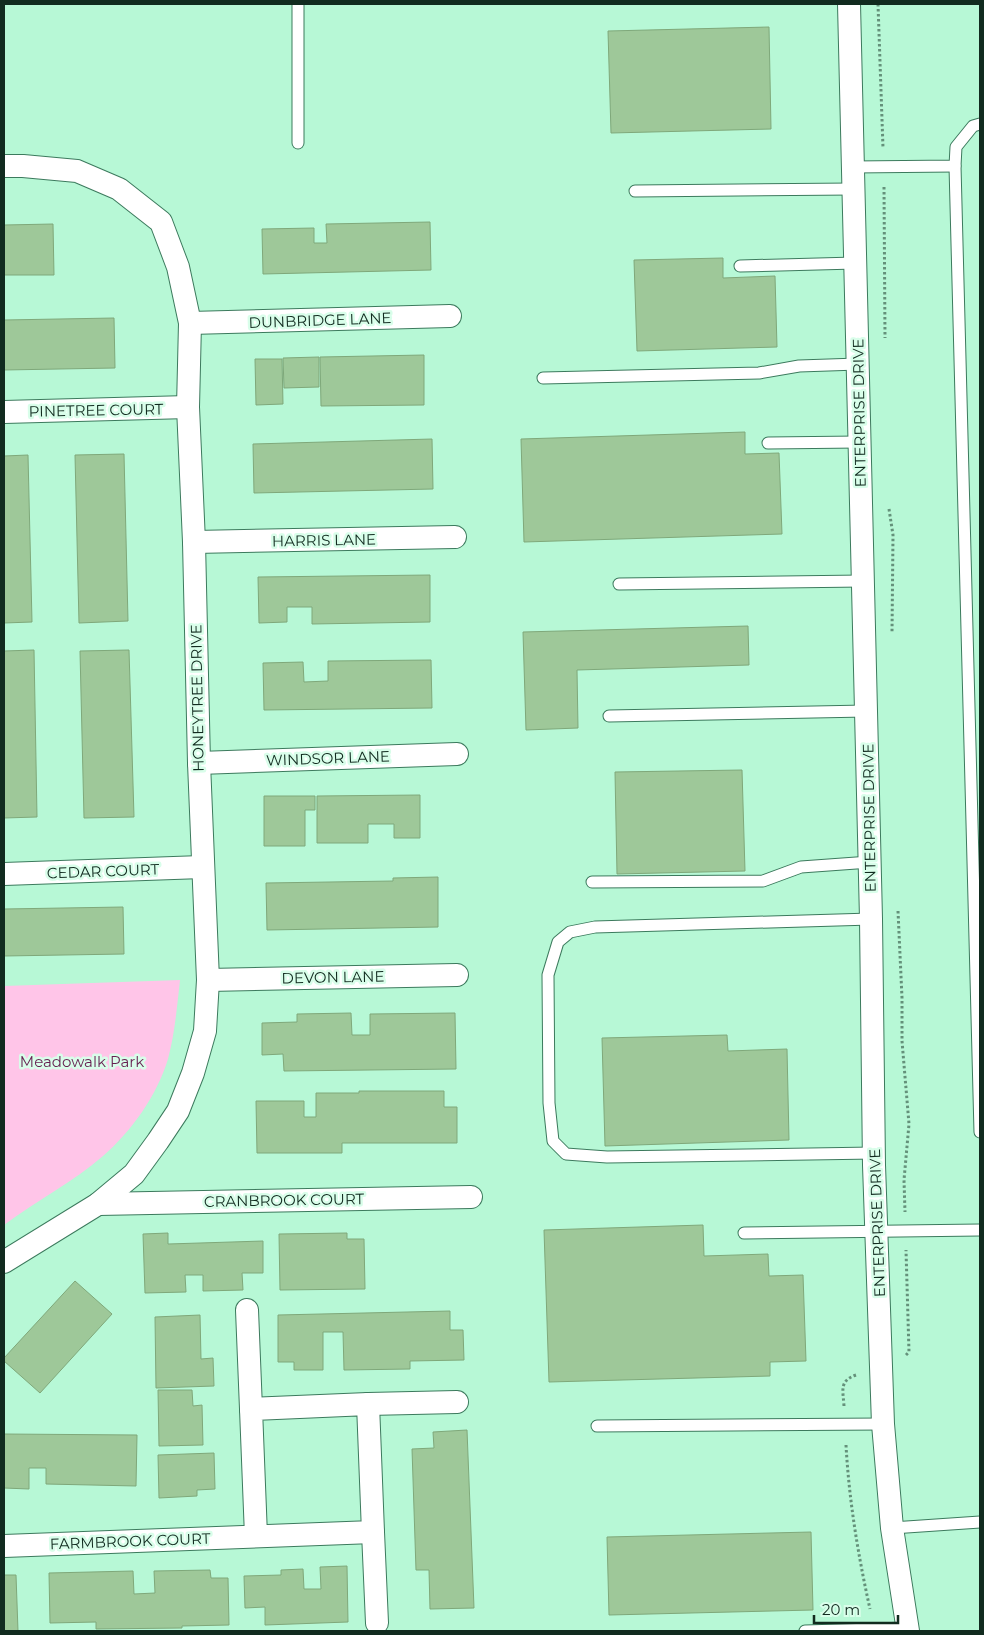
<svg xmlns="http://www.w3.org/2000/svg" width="984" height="1635" font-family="Montserrat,sans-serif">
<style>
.green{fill:#ffc5e8}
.building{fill:#9ec899;stroke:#7fa87a}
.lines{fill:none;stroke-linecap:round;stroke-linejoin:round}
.service-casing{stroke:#3c7a5d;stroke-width:13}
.minor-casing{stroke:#3c7a5d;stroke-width:24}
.path{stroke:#64917a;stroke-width:3;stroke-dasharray:2.5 2.5;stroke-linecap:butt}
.service{stroke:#fff;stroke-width:11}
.minor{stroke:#fff;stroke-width:22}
.labels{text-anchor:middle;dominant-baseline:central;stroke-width:5;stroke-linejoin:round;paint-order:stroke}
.street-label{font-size:15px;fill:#112b1f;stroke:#d9feea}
.park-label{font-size:15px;fill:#661f50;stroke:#d9feea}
</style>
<rect width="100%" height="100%" fill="#b7f8d6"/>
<path class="green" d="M180,980c-3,26 -5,53 -12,79 -11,36 -36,72 -65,97 -30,26 -67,45 -99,69v-239z"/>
<g class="building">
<path d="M769,27l2,102 -160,4 -3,-102z"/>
<path d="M430,222l1,48 -168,4 -1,-45 52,-1v15h13l-1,-19z"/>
<path d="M53,224l1,51h-50v-50z"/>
<path d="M723,258v20l52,-2 2,71 -140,4 -3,-91z"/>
<path d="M114,318l1,50 -111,2v-50z"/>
<path d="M424,355v50l-103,1 -1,-49z"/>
<path d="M319,357v30l-35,1 -1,-30z"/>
<path d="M255,359h27l1,45 -27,1z"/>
<path d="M745,432v22l34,-1 3,81 -258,8 -3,-103z"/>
<path d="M432,439l1,50 -179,4 -1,-49z"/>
<path d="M124,454l4,167 -49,2 -4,-168z"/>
<path d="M28,455l4,167 -28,1v-167z"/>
<path d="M430,575v47l-118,2v-17h-25v15l-28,1 -1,-46z"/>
<path d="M748,626l1,39 -172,5 1,58 -52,2 -3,-98z"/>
<path d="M34,650l3,167 -33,1v-167z"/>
<path d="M129,650l5,167 -50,1 -4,-167z"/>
<path d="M431,660l1,48 -168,2 -1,-47 40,-1 1,20 24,-1v-20z"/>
<path d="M742,770l3,101 -128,3 -2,-102z"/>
<path d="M420,795v43h-26v-14h-26v19h-51v-47z"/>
<path d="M264,796h51v14h-10v36h-41z"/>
<path d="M438,877v50l-171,3 -1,-47 127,-2v-3z"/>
<path d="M123,907l1,47 -120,2v-47z"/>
<path d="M351,1013l1,22h18v-21l85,-1 1,56 -172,2 -1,-17 -21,1v-32l35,-1v-8z"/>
<path d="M727,1035l1,16 59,-2 2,91 -184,6 -3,-108z"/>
<path d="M359,1091h85v16h13v36h-115v10h-85l-1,-52h48v16h12v-24h43z"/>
<path d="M703,1225l1,31 64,-2 1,22 34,-1 3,86 -36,1v14l-221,6 -5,-152z"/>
<path d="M168,1233v11l95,-3v32h-21l1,17 -40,1v-16h-18l1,17 -41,1 -2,-59z"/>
<path d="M347,1233v6h17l1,50 -85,1 -1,-56z"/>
<path d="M75,1281l37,33 -72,79 -36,-32v-3z"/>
<path d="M450,1311v19h13l1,30 -54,1v8l-66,1 -1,-38h-20v38h-29v-8h-16v-47z"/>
<path d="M200,1315l1,44 12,-1 1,28 -58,2 -1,-71z"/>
<path d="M158,1390h34l1,16 9,-1 1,40 -44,1z"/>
<path d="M467,1430l7,178 -44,1 -1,-39h-13l-4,-121 22,-1 -1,-16z"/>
<path d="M4,1434l133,1 -1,51 -90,-2v-16h-17v21l-25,-1z"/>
<path d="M214,1453l1,36 -18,1v6l-38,2 -1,-43z"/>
<path d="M811,1532l2,78 -204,5 -2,-78z"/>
<path d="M347,1566l1,56 -83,3v-18l-20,1 -1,-32 37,-1v-5l22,-1 1,20h17l-1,-22z"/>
<path d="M210,1570l1,8h17l1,47 -47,1v2l-86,1v-7l-46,1 -1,-50 84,-2 1,23 21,-1 -1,-22z"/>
<path d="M4,1575h12l2,56h-14z"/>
</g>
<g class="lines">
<defs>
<g id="service">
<path d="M298,4v139"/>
<path d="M955,166l25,966"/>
<path d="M853,167l102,-1 1,-19 17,-21 7,-2"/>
<path d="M635,191l218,-2"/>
<path d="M740,266l115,-3"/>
<path d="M543,378l216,-5 40,-7 59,-2"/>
<path d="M768,443l91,-1"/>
<path d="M619,584l244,-3"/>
<path d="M609,716l257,-5"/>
<path d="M592,882l171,-1 38,-14 69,-5"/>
<path d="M871,919l-276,8 -25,5 -12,10 -10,33 1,128 4,38 13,13 41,3 267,-4"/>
<path d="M744,1233l236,-3"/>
<path d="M597,1426l286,-2"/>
<path d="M892,1528l88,-6"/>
<path d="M805,1631l103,-3"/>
</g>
<g id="minor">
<path d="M849,4l22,915 3,246 9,259 9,104 16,103"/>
<path d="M4,166h19l54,5 42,18 42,33 17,45 12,56 -2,84 6,135 5,221 9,217 -3,51 -12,42 -15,38 -20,30 -24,33 -36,30 -94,58"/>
<path d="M190,323l260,-7"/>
<path d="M4,412l184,-5"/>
<path d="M194,542l261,-5"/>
<path d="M199,763l258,-9"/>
<path d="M4,874l198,-7"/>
<path d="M208,980l249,-5"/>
<path d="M98,1204l373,-7"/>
<path d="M247,1310l4,99"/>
<path d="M368,1404l89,-2"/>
<path d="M373,1532l4,91"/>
<path d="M4,1546l369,-14 -5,-128 -117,5 5,127"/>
</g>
</defs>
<use href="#service" class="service-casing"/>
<use href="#minor" class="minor-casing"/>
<g class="path">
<path d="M878,4l5,144"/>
<path d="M884,187l1,151"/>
<path d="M889,509l4,26 -1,97"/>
<path d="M898,911l4,87v43l7,83 -5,56 1,32"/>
<path d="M906,1355l3,-3 -3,-102"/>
<path d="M844,1406c-1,-16 -5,-25 12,-31"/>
<path d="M846,1445c3,55 12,110 24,164"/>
</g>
<use href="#service" class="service"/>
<use href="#minor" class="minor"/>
</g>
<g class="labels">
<g class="street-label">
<text transform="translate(320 320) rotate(-2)">DUNBRIDGE LANE</text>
<text transform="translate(96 410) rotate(-1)">PINETREE COURT</text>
<text transform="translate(859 413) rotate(-91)">ENTERPRISE DRIVE</text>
<text transform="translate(324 540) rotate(-1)">HARRIS LANE</text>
<text transform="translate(197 698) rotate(-91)">HONEYTREE DRIVE</text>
<text transform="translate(328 758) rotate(-2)">WINDSOR LANE</text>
<text transform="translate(869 818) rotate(-91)">ENTERPRISE DRIVE</text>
<text transform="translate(103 871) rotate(-2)">CEDAR COURT</text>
<text transform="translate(333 977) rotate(-1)">DEVON LANE</text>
<text transform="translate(284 1200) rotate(-1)">CRANBROOK COURT</text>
<text transform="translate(877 1223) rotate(-92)">ENTERPRISE DRIVE</text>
<text transform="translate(130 1541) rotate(-2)">FARMBROOK COURT</text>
</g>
<g class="park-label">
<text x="82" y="1061">Meadowalk Park</text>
</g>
</g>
<rect width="984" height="1635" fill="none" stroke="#112b1f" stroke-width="10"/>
<path d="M814 1615v8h84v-8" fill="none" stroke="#112b1f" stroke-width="2.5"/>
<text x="822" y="1615" font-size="15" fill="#112b1f" stroke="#d9feea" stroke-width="4" paint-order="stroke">20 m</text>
</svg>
